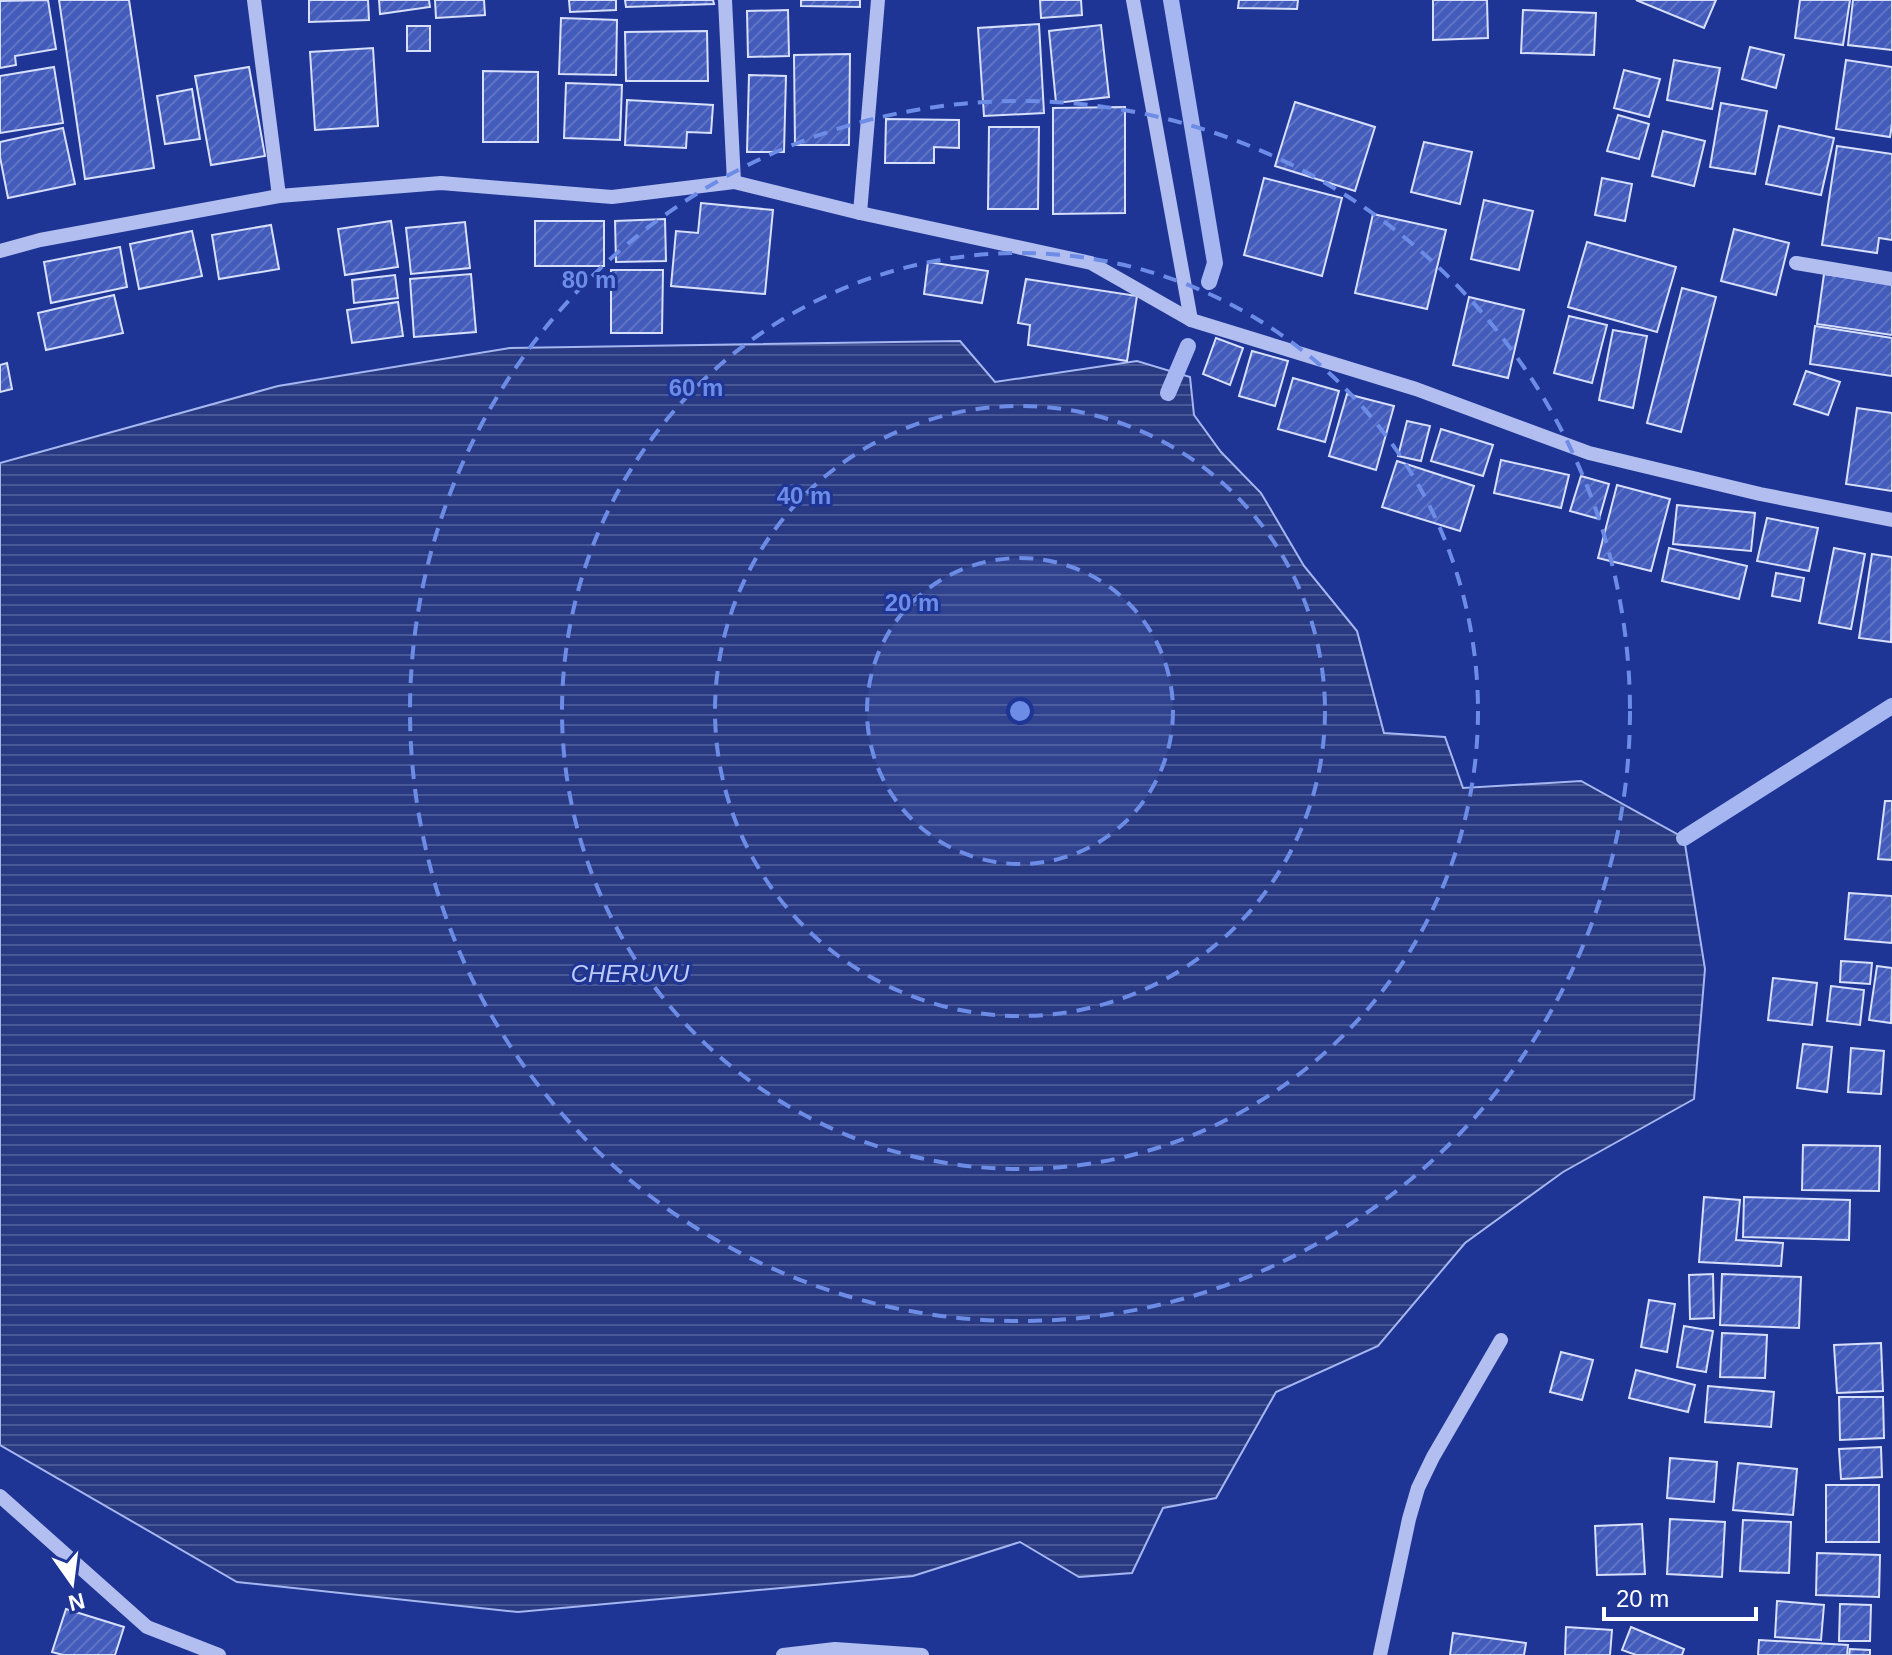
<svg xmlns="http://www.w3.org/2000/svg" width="1892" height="1655" font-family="Helvetica,sans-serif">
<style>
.water{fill:url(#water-rules);stroke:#a5b6f0;stroke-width:2}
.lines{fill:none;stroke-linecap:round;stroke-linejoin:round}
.stream{stroke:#a5b6f0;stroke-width:16}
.building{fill:url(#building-hatch);stroke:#d7dffa;stroke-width:2}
.minor{stroke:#b1beef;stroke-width:14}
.ring{fill:none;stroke:#6c8ce6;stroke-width:4;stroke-dasharray:14 10}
.labels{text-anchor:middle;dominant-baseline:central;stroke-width:6;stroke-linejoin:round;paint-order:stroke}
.water-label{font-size:24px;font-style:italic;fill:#bdcaf5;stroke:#1e3595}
.centre{fill:#6c8ce6;stroke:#1e3595;stroke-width:4}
.ring-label{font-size:24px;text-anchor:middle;font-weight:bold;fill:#6c8ce6;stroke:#1e3595;stroke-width:6;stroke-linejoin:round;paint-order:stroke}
</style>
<defs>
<pattern id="water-rules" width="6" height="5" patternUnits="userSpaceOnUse" patternTransform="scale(2)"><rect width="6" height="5" fill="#293a83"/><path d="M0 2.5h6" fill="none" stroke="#495896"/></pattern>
<pattern id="building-hatch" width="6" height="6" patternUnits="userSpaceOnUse" patternTransform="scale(2)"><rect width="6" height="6" fill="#435bba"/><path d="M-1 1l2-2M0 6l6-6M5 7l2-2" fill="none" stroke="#5f74c4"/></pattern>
</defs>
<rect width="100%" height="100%" fill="#1e3595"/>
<path class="water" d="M960,341l35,41 142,-21 53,16 4,38 27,37 40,41 43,73 53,65 27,102 61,4 18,51 118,-7 103,57 21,131 -11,130 -131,73 -98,71 -87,103 -102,46 -60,106 -53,10 -31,65 -53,4 -59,-35 -107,34 -395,36 -281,-30 -237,-137v-982l278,-77 232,-38z"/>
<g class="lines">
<g class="stream">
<path d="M1171,0l44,263 -6,19"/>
<path d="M1168,393l20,-47"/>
<path d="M1684,838l208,-132"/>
</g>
</g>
<g class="building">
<path d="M48,0l8,49 -41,7 1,9 -16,3v-67z"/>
<path d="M59,0h70l25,168 -69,11z"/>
<path d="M309,0h59l1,20 -60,2z"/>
<path d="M379,0h50l1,7 -50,7z"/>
<path d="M435,0h49l1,15 -49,3z"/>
<path d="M569,0h47v10l-46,2z"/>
<path d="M625,0h88l1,4 -88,3z"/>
<path d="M801,0h59v7l-59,-1z"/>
<path d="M1040,0h41l1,15 -41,3z"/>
<path d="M1239,0h59l-1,9 -59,-1z"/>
<path d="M1433,0h54l1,38 -55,2z"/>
<path d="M1636,0h80l-12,28z"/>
<path d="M1800,0h50l-7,45 -48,-7z"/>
<path d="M1853,0h39v50l-44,-5z"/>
<path d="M788,10l1,46 -41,1 -1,-46z"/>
<path d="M1523,10l73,3 -2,42 -73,-2z"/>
<path d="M561,18l56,2 -1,55 -57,-1z"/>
<path d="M1039,24l5,89 -60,3 -6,-88z"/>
<path d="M1101,25l8,72 -53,6 -7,-72z"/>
<rect x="407" y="26" width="23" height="25"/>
<path d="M707,31l1,50h-82l-1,-49z"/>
<path d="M1750,47l34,8 -8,33 -34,-9z"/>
<path d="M373,48l5,78 -63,4 -5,-78z"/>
<path d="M850,54l-1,91h-54l-1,-90z"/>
<path d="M1674,60l46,8 -8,41 -45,-9z"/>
<path d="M1846,60l46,7v57l-2,13 -54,-8z"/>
<path d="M54,67l9,56 -63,10v-57z"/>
<path d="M249,67l16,89 -54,9 -16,-89z"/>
<path d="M1624,70l36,9 -11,38 -35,-9z"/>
<path d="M483,71l55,1v70h-55z"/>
<path d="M749,75l37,1 -2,76h-37z"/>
<path d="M566,83l56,2 -2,55 -56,-2z"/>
<path d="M192,89l8,50 -35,5 -8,-48z"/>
<path d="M627,100l86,5 -2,28 -24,-1 -1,16 -61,-3z"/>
<path d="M1295,102l80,25 -20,64 -80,-25z"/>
<path d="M1721,103l46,8 -12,63 -45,-7z"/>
<path d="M1125,107v106l-72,1v-106z"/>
<path d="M1618,115l31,9 -10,35 -32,-8z"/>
<path d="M886,119l73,1v28l-25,-1v16h-49z"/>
<path d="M1779,126l55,12 -13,57 -55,-11z"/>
<path d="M989,127h50l-1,82h-50z"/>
<path d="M63,128l12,56 -67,14 -8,-41v-15z"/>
<path d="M1663,131l42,10 -11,45 -42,-10z"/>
<path d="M1424,142l48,10 -12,52 -49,-12z"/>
<path d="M1837,146l55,8v86l-13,-2 -2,15 -55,-8z"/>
<path d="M1264,178l78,20 -20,78 -78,-21z"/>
<path d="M1602,178l30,6 -7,37 -30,-6z"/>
<path d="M1484,200l49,11 -14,59 -48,-11z"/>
<path d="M701,203l72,7 -8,84 -94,-8 5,-55 22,2z"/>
<path d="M1373,214l73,16 -19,79 -72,-16z"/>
<path d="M665,219l1,42 -50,1 -1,-41z"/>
<path d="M391,221l7,46 -53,8 -7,-46z"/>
<rect x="535" y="221" width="69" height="45"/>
<path d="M465,222l5,46 -59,6 -5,-46z"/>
<path d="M271,225l8,44 -60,10 -7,-44z"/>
<path d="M1734,229l55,14 -13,52 -55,-14z"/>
<path d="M192,231l10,45 -63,13 -9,-45z"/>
<path d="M1587,242l89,25 -19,65 -89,-25z"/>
<path d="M120,247l7,40 -76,16 -7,-41z"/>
<path d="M928,262l60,9 -6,32 -58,-9z"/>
<path d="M611,270h52l-1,63h-51z"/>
<path d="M471,274l5,58 -62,5 -4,-58z"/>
<path d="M1824,274l68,10v51l-75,-11z"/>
<path d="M395,275l3,23 -44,5 -2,-23z"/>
<path d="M1026,279l111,17 -10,65 -99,-16 2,-20 -12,-2z"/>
<path d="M1682,288l34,9 -35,135 -34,-9z"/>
<path d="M114,295l9,38 -77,17 -8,-37z"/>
<path d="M1469,297l55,13 -16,68 -55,-13z"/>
<path d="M398,302l5,34 -51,7 -5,-33z"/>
<path d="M1569,316l38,9 -15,58 -38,-10z"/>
<path d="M1815,326l77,12v38l-82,-12z"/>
<path d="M1613,330l34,6 -14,72 -34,-8z"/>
<path d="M1216,338l27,10 -13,37 -27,-11z"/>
<path d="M1252,351l36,10 -13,45 -36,-10z"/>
<path d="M7,363l5,26 -12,3v-27z"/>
<path d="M1806,371l34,11 -12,33 -34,-11z"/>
<path d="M1293,378l46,13 -14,51 -47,-13z"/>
<path d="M1347,394l47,12 -18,64 -47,-14z"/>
<path d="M1857,408l35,5v78l-46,-7z"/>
<path d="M1407,421l23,5 -9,35 -23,-5z"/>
<path d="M1441,429l52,16 -10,31 -52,-15z"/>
<path d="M1501,460l68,15 -8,33 -67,-15z"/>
<path d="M1397,461l77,25 -14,45 -78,-24z"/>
<path d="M1581,476l28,8 -10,35 -29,-8z"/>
<path d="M1617,485l53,14 -19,72 -53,-13z"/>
<path d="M1677,505l78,8 -4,38 -78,-7z"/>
<path d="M1767,518l51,10 -9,43 -52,-10z"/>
<path d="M1669,548l78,18 -8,33 -77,-18z"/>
<path d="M1834,548l31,6 -14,75 -32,-6z"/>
<path d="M1872,554l20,3 -1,85 -32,-4z"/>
<path d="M1776,573l28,5 -4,23 -28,-5z"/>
<path d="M1885,801h7v59l-14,-1z"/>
<path d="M1849,893l43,3v47l-47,-4z"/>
<path d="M1841,961l31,2 -2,21 -30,-2z"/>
<path d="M1877,966l15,2 -1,55 -22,-3z"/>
<path d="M1773,978l44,5 -5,42 -44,-5z"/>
<path d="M1831,986l33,4 -4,35 -33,-4z"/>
<path d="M1803,1044l29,3 -5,45 -30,-4z"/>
<path d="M1851,1048l33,3 -3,43 -33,-2z"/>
<path d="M1803,1145l77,1 -1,45 -77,-1z"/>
<path d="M1704,1197l36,3 -4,40 47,3 -2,23 -82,-4z"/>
<path d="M1744,1197l106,3 -1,40 -106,-3z"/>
<path d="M1713,1274l1,44 -24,1 -1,-44z"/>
<path d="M1722,1274l79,3 -2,51 -79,-3z"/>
<path d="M1649,1300l26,4 -8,48 -26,-5z"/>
<path d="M1684,1326l29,5 -7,41 -29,-5z"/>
<path d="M1722,1333l45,2 -2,43 -45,-1z"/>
<path d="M1881,1343l2,48 -46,2 -3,-48z"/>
<path d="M1561,1352l32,8 -11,40 -32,-8z"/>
<path d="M1636,1370l59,15 -7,27 -59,-14z"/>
<path d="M1708,1386l66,6 -3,35 -66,-5z"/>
<path d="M1839,1397h44l1,41 -44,2z"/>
<path d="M1881,1447l1,30 -41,2 -2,-30z"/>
<path d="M1670,1458l47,4 -3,40 -47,-4z"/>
<path d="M1738,1463l59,6 -4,46 -60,-5z"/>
<rect x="1826" y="1485" width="53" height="57"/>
<path d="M1670,1519l55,3 -3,55 -55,-3z"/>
<path d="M1743,1520l48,2 -2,51 -49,-2z"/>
<path d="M1642,1524l3,50 -48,1 -2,-49z"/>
<path d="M1817,1553l63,2 -1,42 -63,-2z"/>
<path d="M1777,1601l47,4 -3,35 -46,-3z"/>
<path d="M1840,1604l31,1 -1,36h-31z"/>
<path d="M66,1609l58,18 -9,28h-52l-11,-3z"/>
<path d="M1566,1627l46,3 -2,25h-45z"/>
<path d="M1631,1627l53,22 -2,6h-46l-14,-5z"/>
<path d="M1453,1633l73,10 -2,12h-74z"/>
<path d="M1759,1640l89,5 -1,10h-89z"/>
<path d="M1850,1649l20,1v5h-21z"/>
</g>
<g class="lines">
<g class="minor">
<path d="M254,0l25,196"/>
<path d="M725,0l9,182"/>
<path d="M1133,0l58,320"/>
<path d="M860,213l18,-213"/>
<path d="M0,251l40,-11 239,-44 162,-13 171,14 122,-15 126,31 231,50 100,57 225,69 173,64 171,41 132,26"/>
<path d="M1796,263l96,16"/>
<path d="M0,1496l147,131 72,28"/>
<path d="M783,1655l52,-6 87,6"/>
<path d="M1380,1655l29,-136 9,-31 15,-31 68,-117"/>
</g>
</g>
<circle cx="1020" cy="711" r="153" fill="#6c8ce6" fill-opacity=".12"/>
<g class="ring">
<circle cx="1020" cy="711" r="153"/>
<circle cx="1020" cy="711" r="305"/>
<circle cx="1020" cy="711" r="458"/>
<circle cx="1020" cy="711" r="610"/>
</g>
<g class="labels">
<g class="water-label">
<text x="630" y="973">CHERUVU</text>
</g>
</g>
<circle cx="1020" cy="711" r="12" class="centre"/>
<g class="ring-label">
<text x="589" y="288">80 m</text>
<text x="696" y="396">60 m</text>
<text x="804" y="504">40 m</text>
<text x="912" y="611">20 m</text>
</g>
<g transform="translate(72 1583) rotate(166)" stroke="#1e3595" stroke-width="6" paint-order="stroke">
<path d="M0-6L14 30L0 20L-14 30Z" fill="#ffffff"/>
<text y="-12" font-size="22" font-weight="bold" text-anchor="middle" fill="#ffffff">N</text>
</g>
<path d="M1604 1607v12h152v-12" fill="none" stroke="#ffffff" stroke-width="4"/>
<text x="1616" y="1607" font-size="24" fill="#ffffff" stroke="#1e3595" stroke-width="6" paint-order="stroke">20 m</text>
</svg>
